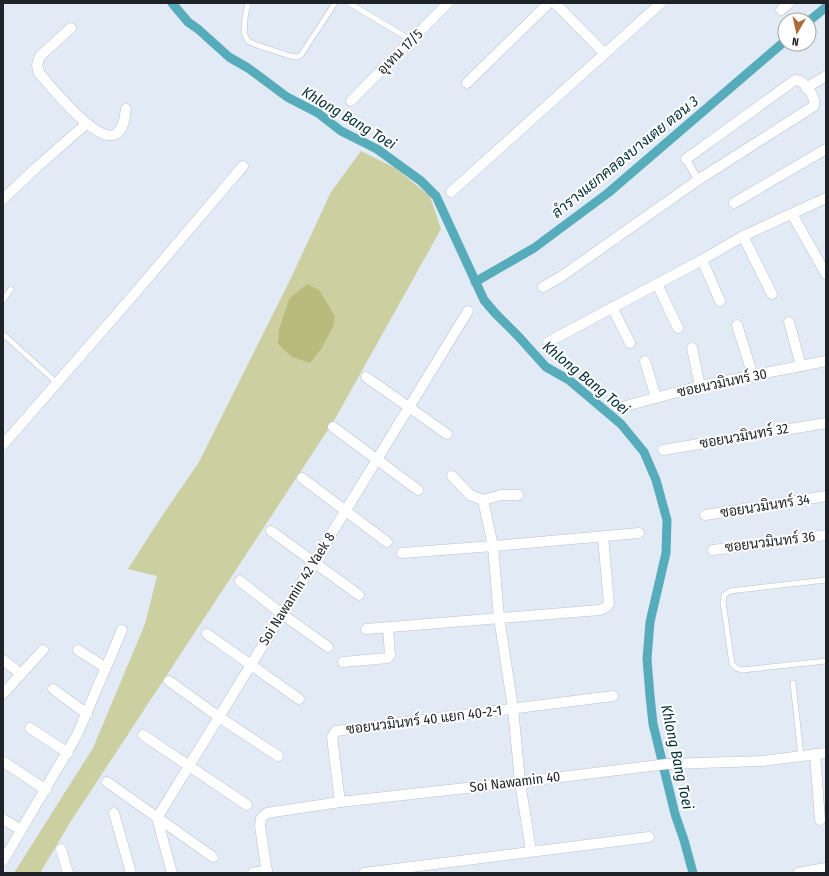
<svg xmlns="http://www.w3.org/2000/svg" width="829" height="876" font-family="'Fira Sans Condensed',Sarabun,sans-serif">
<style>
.green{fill:#cccf9f}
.forest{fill:#b8bb7b}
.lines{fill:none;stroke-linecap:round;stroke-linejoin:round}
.canal{stroke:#56acbb;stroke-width:9}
.service-casing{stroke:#b9c3cc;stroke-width:6}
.pedestrian-casing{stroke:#b9c3cc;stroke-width:8}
.minor-casing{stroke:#b9c3cc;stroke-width:11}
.service{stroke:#fff;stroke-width:5}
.pedestrian{stroke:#fff;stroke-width:7}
.minor{stroke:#fff;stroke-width:10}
.labels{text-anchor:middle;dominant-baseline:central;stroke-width:4;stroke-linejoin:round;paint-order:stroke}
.street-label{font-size:14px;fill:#1f2226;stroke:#fff}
.water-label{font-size:15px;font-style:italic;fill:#053037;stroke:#fff}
</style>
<rect width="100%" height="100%" fill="#e2ebf5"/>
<path class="green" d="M361,151l34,17 35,28 11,33 -106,190 -264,402 -31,52h-26l79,-125 52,-124 12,-48 -29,-7 34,-53 37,-54 93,-186 39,-84z"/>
<path class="forest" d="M307,284l12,6 16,26 -2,11 -12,22 -11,14 -18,-6 -14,-13 1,-14 10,-31z"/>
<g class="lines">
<g class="canal">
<path d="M172,3l16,19 10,7 31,28 19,11 39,29 31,16 23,18 36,18 44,32 15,15 48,104 11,13 23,23 28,31 23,13 52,44 23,28 12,28 11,40 -1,33 -16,69 -3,37 3,37 3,28 22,90 9,26 9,33"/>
<path d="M809,21l17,-14"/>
<path d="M475,282l59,-34 74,-55 177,-152"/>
</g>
<defs>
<g id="service">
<path d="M248,3l-3,15 -1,15 4,8 6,3 36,12 7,1 4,-2 34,-52"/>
<path d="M349,3l62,37"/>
<path d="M3,300l8,-11"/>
<path d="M3,334l54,49"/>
<path d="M826,580l-96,11 -6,4 -1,7 9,62 4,4 6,2 84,-9"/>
<path d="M793,683l8,73"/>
</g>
<path id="pedestrian" d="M686,159l12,21"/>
<g id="minor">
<path d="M555,3l50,51"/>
<path d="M781,10l8,-7"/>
<path d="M71,28l-31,28 -3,9 2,8c12,13 58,72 77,61 8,-5 9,-17 10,-25"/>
<path d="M467,83l82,-80"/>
<path d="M806,88l20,-12"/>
<path d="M351,101l97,-98"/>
<path d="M451,192l210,-189"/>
<path d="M3,199l34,-32 49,-43"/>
<path d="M734,203l92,-54"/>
<path d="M792,214l34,60"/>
<path d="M743,236l29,58"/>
<path d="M702,260l18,41"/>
<path d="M657,284l21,44"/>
<path d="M543,287l19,-11 136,-96 116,-74c2,-9 -10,-27 -19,-26l-109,79"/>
<path d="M612,307l18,36"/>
<path d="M789,322l12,44"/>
<path d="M737,325l16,51"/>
<path d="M548,342l154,-82 41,-24 83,-38"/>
<path d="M692,348l8,38"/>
<path d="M645,361l11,37"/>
<path d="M366,377l81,57"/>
<path d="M618,408l82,-22 126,-25"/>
<path d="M333,427l85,63"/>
<path d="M3,445l127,-146 113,-133"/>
<path d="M663,450l163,-27"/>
<path d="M452,476l18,19 13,5 18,-5h17"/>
<path d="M302,478l85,64"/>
<path d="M483,500l10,46 6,72 14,90 7,74 11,69"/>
<path d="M705,515l121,-19"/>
<path d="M271,531l88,64"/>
<path d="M713,550l113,-15"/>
<path d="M402,553l91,-7 146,-13"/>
<path d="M240,581l42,33 46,33"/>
<path d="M366,629l234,-19 6,-3 3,-3 -6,-67"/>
<path d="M207,634l92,65"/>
<path d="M78,650l28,18"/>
<path d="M3,660l18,14"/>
<path d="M343,662l45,-4 2,-3 -2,-27"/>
<path d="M169,681l50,36 59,39"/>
<path d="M53,689l34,25"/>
<path d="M3,694l40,-44"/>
<path d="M30,728l38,25"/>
<path d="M143,735l104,70"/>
<path d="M815,754l5,66"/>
<path d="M4,762l42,28"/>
<path d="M107,782l106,75"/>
<path d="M340,802l-8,-65 4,-6 277,-35"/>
<path d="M114,813l17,60"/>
<path d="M3,819l18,11"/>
<path d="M61,849l7,24"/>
<path d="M3,861l74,-126 45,-105"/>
<path d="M172,873l-15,-55 311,-507"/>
<path d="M253,873l14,-3"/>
<path d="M267,873l-7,-47 1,-8 6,-5 73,-11 180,-20 147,-18 95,-3 64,-8"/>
<path d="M364,873l285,-36"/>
<path d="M798,873l28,-5"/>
</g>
</defs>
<use href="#service" class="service-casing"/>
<use href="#pedestrian" class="pedestrian-casing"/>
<use href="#minor" class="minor-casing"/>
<use href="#service" class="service"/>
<use href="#pedestrian" class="pedestrian"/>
<use href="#minor" class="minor"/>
</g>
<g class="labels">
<g class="street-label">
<text transform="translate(400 52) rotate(-45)">อุเทน 17/5</text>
<text transform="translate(722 383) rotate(-12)">ซอยนวมินทร์ 30</text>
<text transform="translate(744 436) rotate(-10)">ซอยนวมินทร์ 32</text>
<text transform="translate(765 506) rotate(-9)">ซอยนวมินทร์ 34</text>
<text transform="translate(770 542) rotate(-7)">ซอยนวมินทร์ 36</text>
<text transform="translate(297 589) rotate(-58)">Soi Nawamin 42 Yaek 8</text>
<text transform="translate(424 720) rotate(-7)">ซอยนวมินทร์ 40 แยก 40-2-1</text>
<text transform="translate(515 782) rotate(-7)">Soi Nawamin 40</text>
</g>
<g class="water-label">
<text transform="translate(349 118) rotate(31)">Khlong Bang Toei</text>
<text transform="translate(625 157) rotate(-39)">ลำรางแยกคลองบางเตย ตอน 3</text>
<text transform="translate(586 378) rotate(39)">Khlong Bang Toei</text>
<text transform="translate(677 757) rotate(78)">Khlong Bang Toei</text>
</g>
</g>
<rect width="829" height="876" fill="none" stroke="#1f2226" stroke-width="8"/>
<g transform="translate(797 32) rotate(189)"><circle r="19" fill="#ffffff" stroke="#a5a7a8"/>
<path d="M0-3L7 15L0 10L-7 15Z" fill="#ae6d36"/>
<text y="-6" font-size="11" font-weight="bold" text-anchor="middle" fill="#1f2226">N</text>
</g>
</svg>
